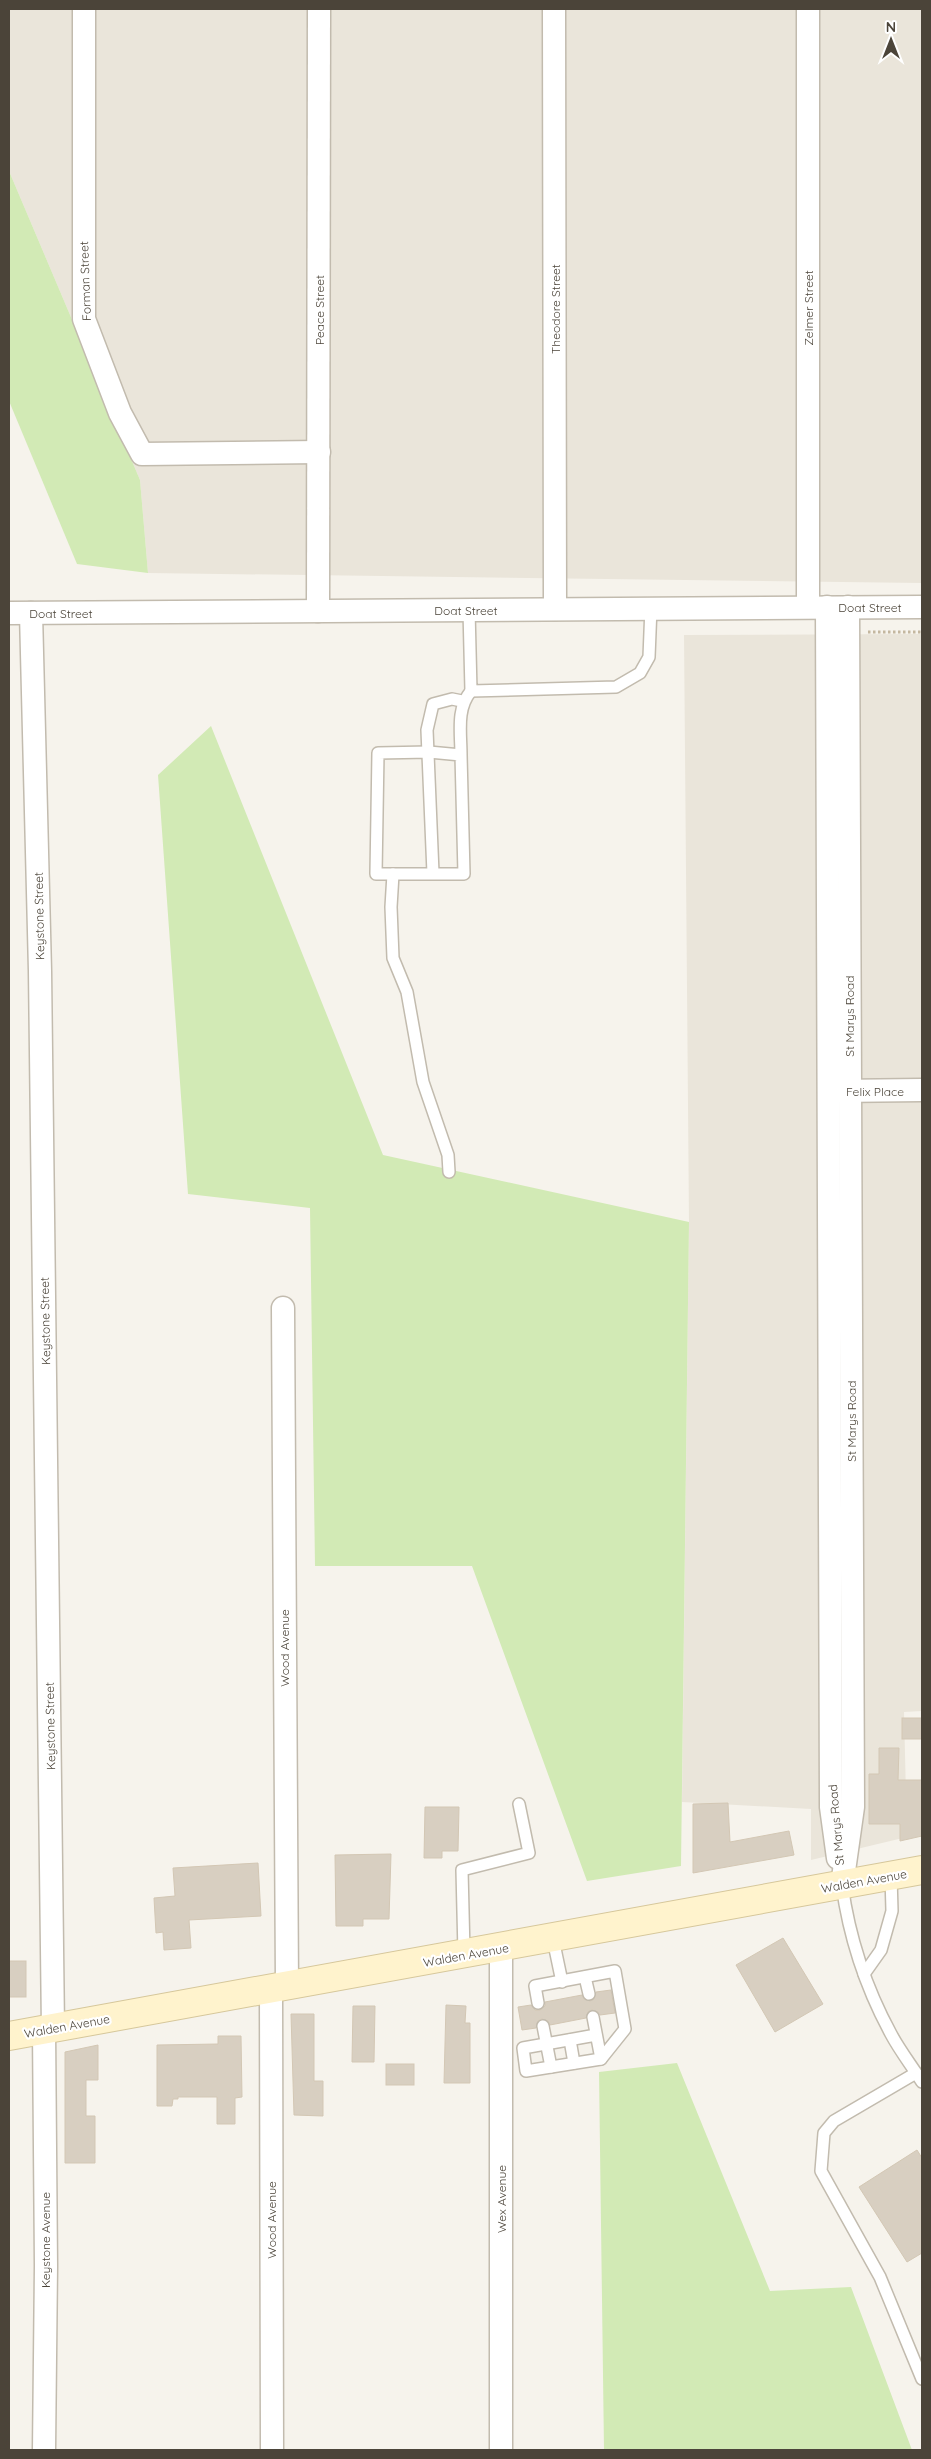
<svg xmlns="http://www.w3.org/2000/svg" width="931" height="2459" font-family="Quicksand,sans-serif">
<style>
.residential{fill:#eae5da}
.green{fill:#d2eab5}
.building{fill:#d8cfc1;stroke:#d3c7b4}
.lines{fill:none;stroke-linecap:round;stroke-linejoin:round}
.lane-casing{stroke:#c2bbae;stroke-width:14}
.street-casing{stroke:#c2bbae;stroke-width:25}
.secondary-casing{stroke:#d6c79b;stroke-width:30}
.path{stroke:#c4b79f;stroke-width:3;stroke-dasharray:2.5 2.5;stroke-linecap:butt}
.lane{stroke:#fff;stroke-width:11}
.street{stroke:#fff;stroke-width:22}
.secondary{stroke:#fff3cd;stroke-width:28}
.labels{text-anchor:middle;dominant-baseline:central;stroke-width:4.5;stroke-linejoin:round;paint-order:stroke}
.street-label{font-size:12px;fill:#4b4439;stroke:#fff}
</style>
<rect width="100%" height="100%" fill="#f6f3ec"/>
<g class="residential">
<path d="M9,9h913v574l-774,-10 -8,-93 -131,-309z"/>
<path d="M922,634v1077l-18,1 3,125 -96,23v-51l-129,-7 7,-580 -5,-587z"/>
</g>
<g class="green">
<path d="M9,171l131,309 8,93 -71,-9 -68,-163z"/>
<path d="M211,726l172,429 306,67 -8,644 -94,15 -115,-315h-157l-5,-358 -122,-14 -30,-419z"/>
<path d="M677,2063l93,228 81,-4 61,163h-308l-5,-378z"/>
</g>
<g class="building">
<rect x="902" y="1718" width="20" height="21"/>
<path d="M879,1748h20l-1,32h24v56l-22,5v-17h-31v-50h10z"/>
<path d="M728,1803l2,39 59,-11 5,24 -101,18v-69z"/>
<path d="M425,1807h34l-1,44h-16v7h-18z"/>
<path d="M391,1854l-2,65h-26v7h-27l-1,-71z"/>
<path d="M258,1863l3,53 -72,4 2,28 -27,2 -1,-18 -7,1 -2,-35 21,-2 -2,-28z"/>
<path d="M783,1938l40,66 -48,28 -39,-67z"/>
<rect x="9" y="1961" width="17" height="36"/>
<path d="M611,1990l4,23 -15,2 -2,-3 -6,-2 -4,2 -2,6 -36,7 -2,-4 -6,-2 -4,2 -2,7 -14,2 -4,-23 13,-2 4,5h5l5,-4v-4l37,-7 2,4 6,2 4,-2 2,-7z"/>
<path d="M446,2005l20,1 -1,17h5v60h-26z"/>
<path d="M353,2006h22l-1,56h-22z"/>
<path d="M291,2014h23v67h9v35l-29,-1z"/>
<path d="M218,2036h23l1,61 -7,1v26h-18v-27h-39v2h-5l-1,7h-15v-61l61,-1z"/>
<path d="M98,2045v35h-12v36h9v47h-30v-111z"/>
<rect x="386" y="2064" width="28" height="21"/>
<path d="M917,2150l5,8v95l-15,9 -48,-75z"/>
</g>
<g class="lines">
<defs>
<g id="lane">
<path d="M469,610l2,81 145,-4 24,-14 9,-16 2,-50"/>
<path d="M461,755l3,119h-88l2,-121 51,-1 32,3c0,-22 -5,-46 10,-64"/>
<path d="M433,873l-6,-143 6,-26 19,-5 10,2"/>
<path d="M393,874l-2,33 2,51 14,34 16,90 25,73 1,17"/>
<path d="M842,1885c7,51 24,103 49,149 9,17 21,32 31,48"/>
<path d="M553,1939l9,43"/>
<path d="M464,1953l-2,-83 67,-17 -10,-49"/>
<path d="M864,1974l17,-24 11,-39 -1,-35"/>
<path d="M585,1977l4,17"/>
<path d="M538,2003l-3,-17 80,-15 10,58 -24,30"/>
<path d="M593,2017l8,42 -75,12 -3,-23 73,-13"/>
<path d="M543,2026l8,41"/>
<path d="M570,2040l4,23"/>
<path d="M916,2073l-82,48 -10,12 -3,38 59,106 42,102"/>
</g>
<g id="street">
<path d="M84,9v310l36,94 22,41 177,-2"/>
<path d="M554,9l1,600"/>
<path d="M808,607v-598"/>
<path d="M827,607l4,1200 7,51"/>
<path d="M318,611l1,-602"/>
<path d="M9,613l913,-6"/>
<path d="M31,613l9,358 13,1058"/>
<path d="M836,1091l86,-1"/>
<path d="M283,1308l4,679"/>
<path d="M842,1885l11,-78 -5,-1200"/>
<path d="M501,1948v502"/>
<path d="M271,1990l1,460"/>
<path d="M44,2030l2,236 -2,184"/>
</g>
<path id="secondary" d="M9,2036l913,-166"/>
</defs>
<use href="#lane" class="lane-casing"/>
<use href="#street" class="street-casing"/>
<use href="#secondary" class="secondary-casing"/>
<path class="path" d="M868,632h54"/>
<use href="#lane" class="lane"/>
<use href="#street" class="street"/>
<use href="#secondary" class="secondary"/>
</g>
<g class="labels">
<g class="street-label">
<text transform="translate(85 281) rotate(-92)">Forman Street</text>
<text transform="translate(808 308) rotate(-90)">Zelmer Street</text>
<text transform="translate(555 309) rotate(-90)">Theodore Street</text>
<text transform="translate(319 310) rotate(-90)">Peace Street</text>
<text x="870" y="607">Doat Street</text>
<text x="466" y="610">Doat Street</text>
<text x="61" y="613">Doat Street</text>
<text transform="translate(39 916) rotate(-91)">Keystone Street</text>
<text transform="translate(849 1016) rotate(-90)">St Marys Road</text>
<text x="875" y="1091">Felix Place</text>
<text transform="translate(45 1321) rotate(-91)">Keystone Street</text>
<text transform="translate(851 1421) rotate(-90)">St Marys Road</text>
<text transform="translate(284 1648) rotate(-90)">Wood Avenue</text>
<text transform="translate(50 1726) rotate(-91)">Keystone Street</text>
<text transform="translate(836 1825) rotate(-95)">St Marys Road</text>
<text transform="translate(864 1881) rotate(-10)">Walden Avenue</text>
<text transform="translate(466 1955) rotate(-10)">Walden Avenue</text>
<text transform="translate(67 2026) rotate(-10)">Walden Avenue</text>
<text transform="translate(501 2199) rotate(-90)">Wex Avenue</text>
<text transform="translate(271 2220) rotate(-90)">Wood Avenue</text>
<text transform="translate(45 2240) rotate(-90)">Keystone Avenue</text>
</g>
</g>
<rect width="931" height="2459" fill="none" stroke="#4b4439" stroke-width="20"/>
<g transform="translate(891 40)" stroke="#ffffff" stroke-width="4" paint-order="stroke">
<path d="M0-4L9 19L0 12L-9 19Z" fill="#4b4439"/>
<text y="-8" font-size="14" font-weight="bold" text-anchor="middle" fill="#4b4439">N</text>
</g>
</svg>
